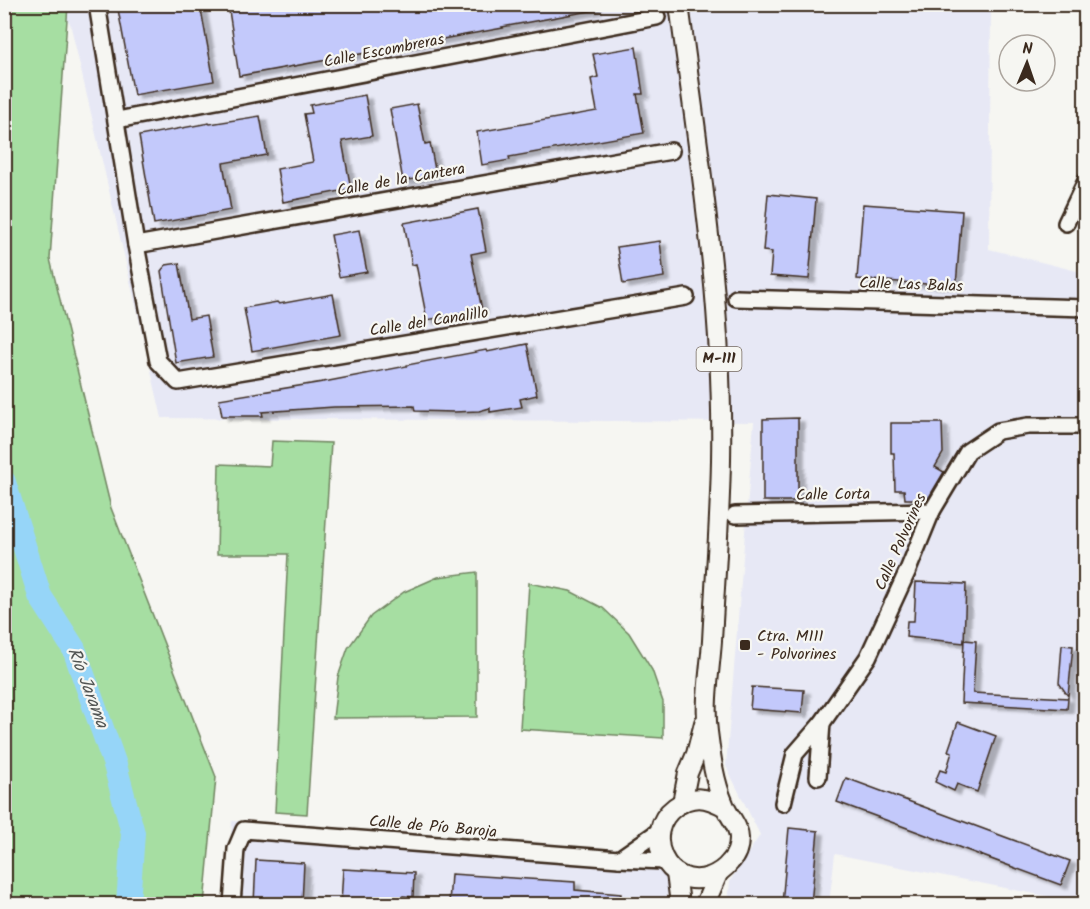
<svg xmlns="http://www.w3.org/2000/svg" width="1090" height="909" font-family="Kalam,sans-serif">
<style>
.built{fill:#e7e8f5}
.green{fill:#a6dea2;stroke:#708460;stroke-width:1.5}
.lines{fill:none;stroke-linecap:round;stroke-linejoin:round}
.river{stroke:#96d5f8;stroke-width:24}
.building{fill:#c3c9fb;stroke:#3b2a1e;stroke-width:1.5;filter:url(#shadow)}
.minor-casing{stroke:#3b2a1e;stroke-width:20}
.major-casing{stroke:#3b2a1e;stroke-width:22}
.minor{stroke:#f6f6f2;stroke-width:15}
.major{stroke:#f6f6f2;stroke-width:18}
.poi-dot{fill:#3b2a1e;stroke:#f6f6f2;stroke-width:2}
.labels{text-anchor:middle;dominant-baseline:central;stroke-width:4.5;stroke-linejoin:round;paint-order:stroke}
.shield{fill:#f6f6f2;stroke:#73675e;stroke-width:1.5}
.shield-label{font-size:15px;font-weight:bold;fill:#3b2a1e}
.street-label{font-size:16px;fill:#3b2a1e;stroke:#f6f6f2}
.poi-label{font-size:16px;fill:#3b2a1e;stroke:#f6f6f2;text-anchor:start}
.water-label{font-size:18px;font-style:italic;fill:#525554;stroke:#f6f6f2}
</style>
<defs>
<filter id="shadow"><feDropShadow dx="6" dy="4" stdDeviation="1.5" flood-color="#0004"/></filter>
</defs>
<rect width="100%" height="100%" fill="#f6f6f2"/>
<filter id="ink" filterUnits="userSpaceOnUse"><feTurbulence type="fractalNoise" baseFrequency=".0167" numOctaves="2"/><feDisplacementMap in="SourceGraphic" scale="12" xChannelSelector="R" yChannelSelector="G"/><feConvolveMatrix kernelMatrix="1 2 1 2 8 2 1 2 1" color-interpolation-filters="sRGB"/></filter>
<g filter="url(#ink)">
<g class="built">
<path d="M44,5h947l-2,244 96,24v631l-250,-50 -6,50h-101l2,-23 30,-46 -34,-69 28,-344 -592,-4 -92,-395 -26,-17z"/>
<path d="M232,821l421,31 16,29 -2,23h-440z"/>
</g>
<g class="green">
<path d="M5,4l63,1 -18,254 61,249 105,269 -12,127h-199z"/>
<path d="M272,441l59,2 -24,371 -32,-2 13,-258h-71l2,-90 51,2z"/>
<path d="M477,572v145l-144,1 5,-41 10,-29 23,-32 33,-24 34,-15z"/>
<path d="M529,583l41,8 33,17 26,25 23,37 11,32v36l-143,-9z"/>
</g>
<g class="lines">
<path class="river" d="M4,482l36,114 34,53 41,116 18,68 -5,71"/>
</g>
<g class="building">
<path d="M117,4h83l14,77 -80,14z"/>
<path d="M228,4h367v6l-93,17 1,1 -264,48z"/>
<path d="M636,47l7,47h-6l7,39 -135,24 1,3 -28,5 -5,-33 120,-21 -6,-32 7,-2 -5,-23z"/>
<path d="M365,95l7,41 -30,5 9,48 -68,13 -6,-33 36,-7 -9,-48 8,-1 -2,-8z"/>
<path d="M417,104l8,40 5,-1 6,32 -33,6 -13,-72z"/>
<path d="M260,116l7,39 -44,8 8,47 -77,14 -15,-88 70,-13 1,1z"/>
<path d="M768,194l48,5 -7,80 -39,-3 2,-24 -9,-1z"/>
<path d="M863,204l99,7 -6,75 -99,-7z"/>
<path d="M478,209l8,42 -15,3 11,56 -55,10 -11,-56 -4,1 -8,-42z"/>
<path d="M359,230l8,42 -28,5 -8,-42z"/>
<path d="M660,241l4,36 -41,7 -6,-37z"/>
<path d="M179,263l10,56 17,-3 7,41 -37,6 -15,-92 5,-6z"/>
<path d="M333,294l8,41 -89,16 -8,-43 33,-6 2,2z"/>
<path d="M527,344l10,51 -17,4 2,8 -32,5v-4l-11,3 -25,1 -39,-1 -1,-5 -80,1 -72,5 1,4h-41l-3,-17 110,-18 78,-15v-1l79,-15 1,2z"/>
<path d="M798,418v83h-35v-82z"/>
<path d="M891,423h51l1,30 -8,14 9,5 -16,27h-23l-1,-9h-9l-1,-37h-3z"/>
<path d="M916,582l50,2 -2,59 -58,-6 1,-16h7z"/>
<path d="M964,640l12,1 -3,52 95,5 -1,11 -106,-6z"/>
<path d="M1062,645l11,1 -5,50 -9,-13z"/>
<path d="M752,687l52,3 -2,23 -52,-4z"/>
<path d="M958,722l38,14 -19,56 -20,-8 -3,7 -19,-9 5,-12 6,2 6,-20 -4,-1z"/>
<path d="M846,778l224,83 -9,24 -224,-83z"/>
<path d="M789,828l29,3 -7,73h-29z"/>
<path d="M256,860l48,3 -2,41h-48z"/>
<path d="M343,869l71,4 -1,24 -10,-1v8h-62z"/>
<path d="M451,874l124,8v8l46,4 -1,10h-171z"/>
</g>
<g class="lines">
<defs>
<g id="minor">
<path d="M97,4l39,241 22,116 20,21 508,-85"/>
<path d="M117,120l540,-103"/>
<path d="M1066,223l20,-42"/>
<path d="M136,245l535,-94"/>
<path d="M736,298l350,10"/>
<path d="M735,515l197,-4"/>
<path d="M818,777l4,-54"/>
<path d="M783,803l12,-49 27,-31 46,-66 40,-87 24,-59 36,-60 30,-20 30,-5h58"/>
<path d="M619,859l40,-28"/>
<path d="M232,904l4,-55 8,-19 375,29 45,2"/>
</g>
<g id="major">
<path d="M679,4c20,153 45,302 42,456 -1,61 -6,121 -9,181 -2,30 -8,61 -4,91 3,24 6,49 16,72 4,12 15,21 15,34 0,9 -3,18 -9,24 -6,8 -13,12 -21,15 -42,14 -69,-44 -34,-70 18,-13 31,-10 50,0"/>
<path d="M682,803l6,-30 8,-19 8,-31"/>
<path d="M676,873l4,31"/>
<path d="M705,904l13,-30"/>
</g>
</defs>
<use href="#minor" class="minor-casing"/>
<use href="#major" class="major-casing"/>
<use href="#minor" class="minor"/>
<use href="#major" class="major"/>
</g>
</g>
<rect class="poi-dot" x="739" y="639" width="12" height="12" rx="3"/>
<g class="labels">
<rect class="shield" x="696.5" y="347" width="45" height="24" rx="4.5"/>
<g class="shield-label">
<text x="719" y="359">M-111</text>
</g>
<g class="street-label">
<text transform="translate(384 51) rotate(-11)">Calle Escombreras</text>
<text transform="translate(401 180) rotate(-10)">Calle de la Cantera</text>
<text transform="translate(911 285) rotate(2)">Calle Las Balas</text>
<text transform="translate(429 322) rotate(-9)">Calle del Canalillo</text>
<text transform="translate(833 495) rotate(-1)">Calle Corta</text>
<text transform="translate(901 542) rotate(-66)">Calle Polvorines</text>
<text transform="translate(433 827) rotate(5)">Calle de Pío Baroja</text>
</g>
<g class="poi-label">
<text x="757" y="636">Ctra. M111<tspan x="757" dy="18">- Polvorines</tspan></text>
</g>
<g class="water-label">
<text transform="translate(87 688) rotate(69)">Río Jarama</text>
</g>
</g>
<rect width="1090" height="909" fill="none" stroke="#f6f6f2" stroke-width="24"/>
<rect x="12" y="12" width="1066" height="885" fill="none" stroke="#3b2a1e" stroke-width="2" filter="url(#ink)"/>
<g transform="translate(1027 63) rotate(2)"><circle r="28" fill="#f6f6f2" stroke="#aba49d" stroke-width="1.5"/>
<path d="M0-4.5L10 22L0 15L-10 22Z" fill="#3b2a1e"/>
<text y="-9" font-size="16" font-weight="bold" text-anchor="middle" fill="#3b2a1e">N</text>
</g>
</svg>
